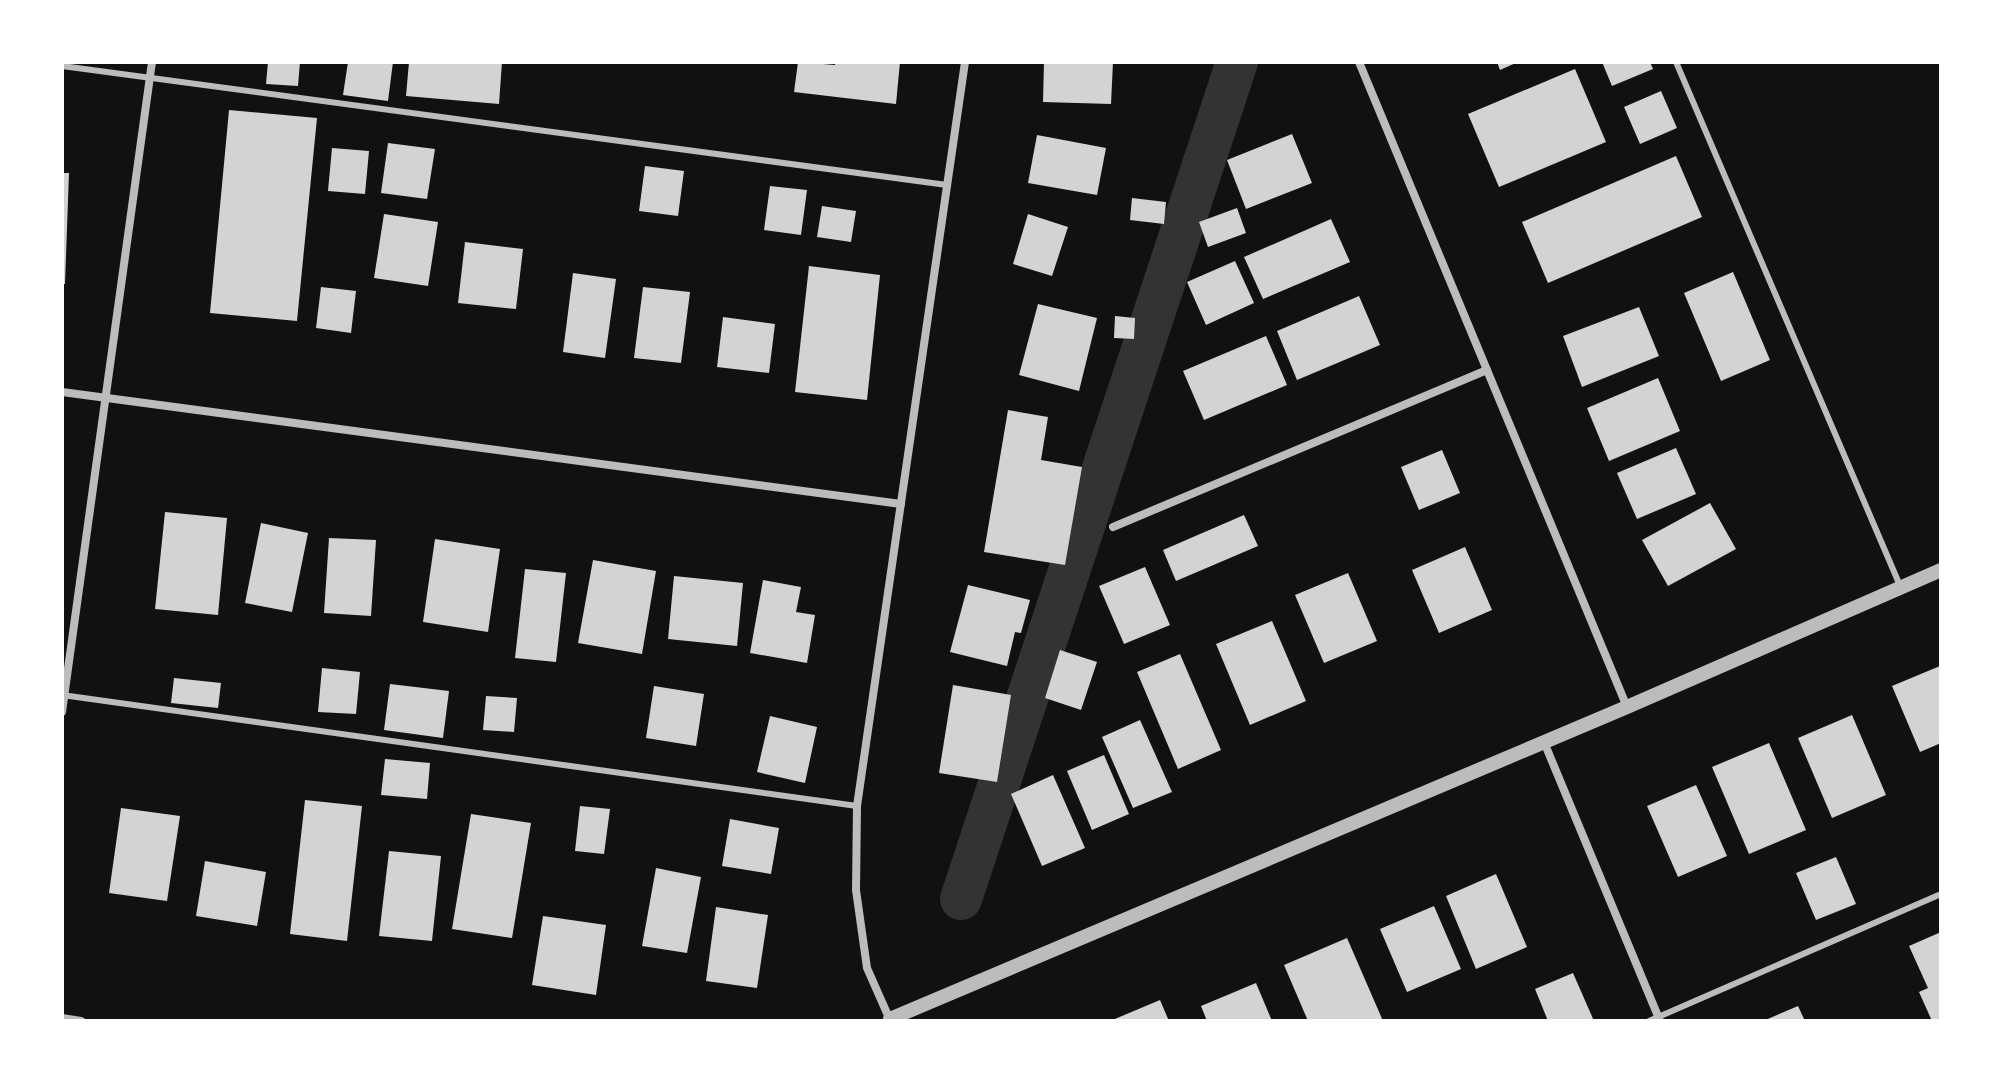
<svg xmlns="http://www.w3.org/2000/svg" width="2003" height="1083" font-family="'PT Sans Narrow',sans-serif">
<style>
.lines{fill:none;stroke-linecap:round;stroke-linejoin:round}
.canal{stroke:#333;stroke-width:42}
.building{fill:#d3d3d3}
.service{stroke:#bcbcbc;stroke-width:6}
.minor{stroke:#bcbcbc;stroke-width:8}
.tertiary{stroke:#bcbcbc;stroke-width:14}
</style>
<rect width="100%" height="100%" fill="#111"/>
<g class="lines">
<path class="canal" d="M961,899l276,-837"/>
</g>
<g class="building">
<path d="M268,62h32l-2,24 -32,-2z"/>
<path d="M348,62h45l-5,39 -45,-6z"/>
<path d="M409,62h93l-3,42 -93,-8z"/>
<path d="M798,62l37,3v-3h65l-4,42 -102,-12z"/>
<path d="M1044,62h69l-2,42 -68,-2z"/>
<path d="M1497,62h21l-18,8z"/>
<path d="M1602,62h48l3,7 -41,17z"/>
<path d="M1575,69l31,73 -107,45 -31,-73z"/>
<path d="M1661,91l16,37 -37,16 -16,-37z"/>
<path d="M229,110l88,8 -20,203 -87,-8z"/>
<path d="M1292,134l20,49 -66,26 -19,-49z"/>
<path d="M1037,135l69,13 -9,47 -69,-12z"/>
<path d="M388,143l47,6 -8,50 -46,-6z"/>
<path d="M332,148l37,3 -4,43 -37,-3z"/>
<path d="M1676,156l26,61 -154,66 -26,-61z"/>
<path d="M645,166l39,5 -6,45 -39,-5z"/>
<path d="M62,173h7l-4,111h-3z"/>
<path d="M770,186l37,4 -6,45 -37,-5z"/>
<path d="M1132,198l34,4 -2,22 -34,-4z"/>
<path d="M822,206l34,5 -5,31 -34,-5z"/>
<path d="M1237,208l9,25 -38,14 -9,-25z"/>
<path d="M384,214l54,8 -10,64 -54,-8z"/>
<path d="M1028,214l40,13 -16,49 -39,-12z"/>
<path d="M1331,219l19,43 -87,37 -19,-42z"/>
<path d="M465,242l58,7 -7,60 -58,-6z"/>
<path d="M1235,261l19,42 -48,22 -19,-43z"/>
<path d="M809,266l71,9 -13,125 -72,-8z"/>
<path d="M1733,272l37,88 -49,21 -37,-88z"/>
<path d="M573,273l43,6 -11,79 -42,-6z"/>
<path d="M321,287l35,4 -5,42 -35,-5z"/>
<path d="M643,287l47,5 -9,71 -47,-5z"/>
<path d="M1359,296l21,49 -83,35 -20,-49z"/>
<path d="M1038,304l59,14 -18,73 -60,-16z"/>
<path d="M1639,307l20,49 -77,31 -19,-51z"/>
<path d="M1115,316l20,2 -1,21 -20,-1z"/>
<path d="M723,317l52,7 -6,49 -52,-6z"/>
<path d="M1266,336l21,49 -83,35 -21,-49z"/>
<path d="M1658,378l22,53 -71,30 -22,-53z"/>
<path d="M1008,410l40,7 -7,43 41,7 -17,98 -81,-13z"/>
<path d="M1676,448l20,46 -59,25 -20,-46z"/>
<path d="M1442,450l18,43 -41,17 -18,-43z"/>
<path d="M1710,503l26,46 -68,37 -26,-46z"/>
<path d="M165,512l62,6 -9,97 -63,-6z"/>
<path d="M1244,515l14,31 -82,35 -13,-31z"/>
<path d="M261,523l47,10 -16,79 -47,-9z"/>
<path d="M329,538l47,2 -5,76 -47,-3z"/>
<path d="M435,539l65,10 -12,83 -65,-10z"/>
<path d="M1465,547l27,63 -53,23 -27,-63z"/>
<path d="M593,560l63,11 -14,83 -64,-11z"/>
<path d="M1145,567l25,58 -46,19 -25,-58z"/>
<path d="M525,569l41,4 -10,89 -41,-4z"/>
<path d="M1348,573l29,68 -53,22 -29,-68z"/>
<path d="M674,576l69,7 -6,63 -69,-7z"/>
<path d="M763,580l38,7 -5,25 19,3 -8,48 -57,-10z"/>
<path d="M968,585l62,15 -9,33 -6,-1 -8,34 -57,-14z"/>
<path d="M1272,621l34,80 -56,24 -34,-81z"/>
<path d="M1060,650l37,12 -16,48 -36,-12z"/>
<path d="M1180,654l41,96 -43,19 -41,-97z"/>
<path d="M1940,666l1,77 -21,9 -28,-66z"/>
<path d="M322,668l38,4 -4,42 -38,-2z"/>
<path d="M174,678l47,5 -3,25 -47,-5z"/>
<path d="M390,684l59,7 -6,47 -59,-8z"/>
<path d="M953,685l58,10 -14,87 -58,-9z"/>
<path d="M654,686l50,8 -8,52 -50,-8z"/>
<path d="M486,696l31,2 -3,34 -31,-2z"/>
<path d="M1852,715l34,80 -54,23 -34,-80z"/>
<path d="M770,716l47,11 -12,56 -48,-11z"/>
<path d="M1140,720l32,72 -39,16 -31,-71z"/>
<path d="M1769,743l37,87 -57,24 -37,-87z"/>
<path d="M1104,755l25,59 -37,16 -25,-59z"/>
<path d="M385,759l45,4 -3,36 -46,-4z"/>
<path d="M1053,775l32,73 -43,18 -31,-72z"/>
<path d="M1696,785l31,71 -49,21 -31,-71z"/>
<path d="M305,800l57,6 -15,135 -57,-7z"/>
<path d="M580,806l30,3 -6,45 -29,-3z"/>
<path d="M121,808l59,8 -13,85 -58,-8z"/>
<path d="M471,814l60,9 -19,115 -60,-9z"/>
<path d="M730,819l49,9 -8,46 -49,-8z"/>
<path d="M389,851l52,5 -9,85 -53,-5z"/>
<path d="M1836,857l20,47 -40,16 -20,-47z"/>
<path d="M205,861l61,11 -9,54 -61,-10z"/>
<path d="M656,868l45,9 -14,76 -45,-7z"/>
<path d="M1496,874l31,73 -51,22 -30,-73z"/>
<path d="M1434,906l27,63 -54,23 -27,-63z"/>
<path d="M716,907l52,8 -11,73 -51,-7z"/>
<path d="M543,916l63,9 -10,70 -64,-10z"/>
<path d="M1941,932v89h-9l-13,-29 9,-4 -19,-42z"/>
<path d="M1347,938l36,83h-75l-24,-56z"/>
<path d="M1573,973l21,48h-46l-13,-32z"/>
<path d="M1256,983l16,38h-65l-6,-15z"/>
<path d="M1160,1000l9,21h-59z"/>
<path d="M1798,1006l7,15h-42z"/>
</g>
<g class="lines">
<g class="service">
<path d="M1676,62l225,526"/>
<path d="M62,66l885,119"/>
<path d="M62,695l795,111"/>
<path d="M1649,1021l292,-127"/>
</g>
<g class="minor">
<path d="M1359,62l268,645"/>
<path d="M62,392l839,112"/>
<path d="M1113,527l374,-157"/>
<path d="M62,712l90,-650"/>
<path d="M1544,742l116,279"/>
<path d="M62,1018l19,3"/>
<path d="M890,1020l-23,-52 -11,-78 1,-84 108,-744"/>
</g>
<path class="tertiary" d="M890,1019l737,-312 314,-137"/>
</g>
<rect width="2003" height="1083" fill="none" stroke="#ffffff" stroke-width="128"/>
</svg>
